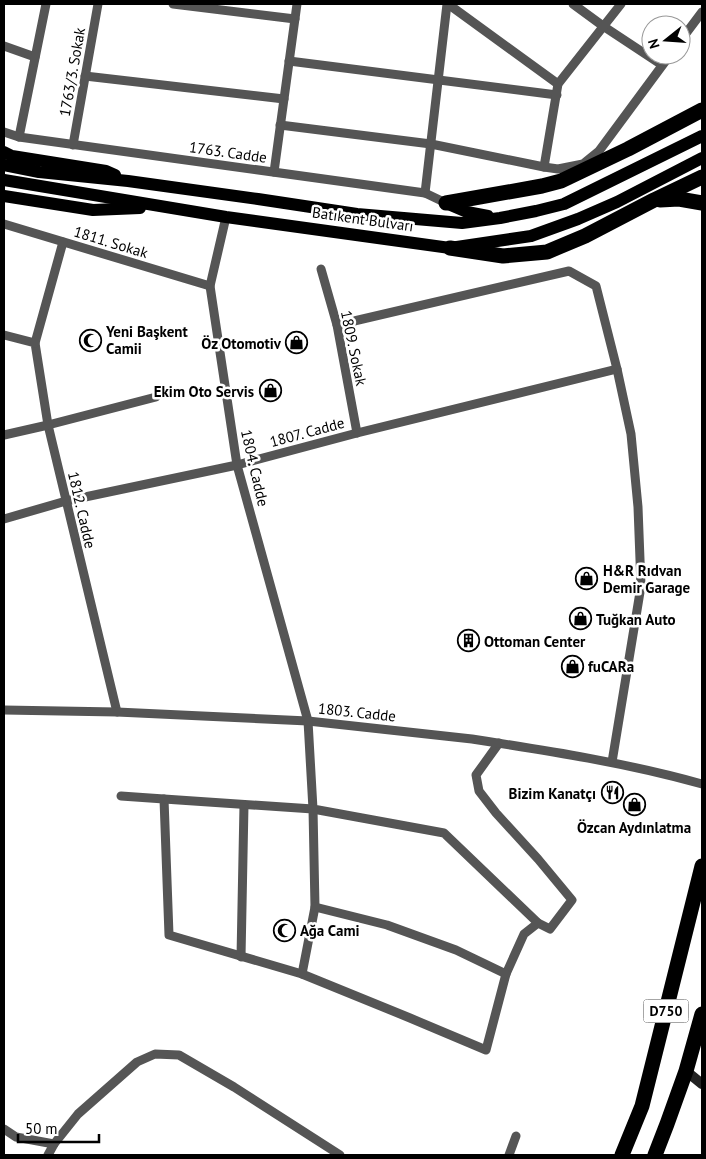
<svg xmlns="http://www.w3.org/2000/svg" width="706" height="1159" font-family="'PT Sans',sans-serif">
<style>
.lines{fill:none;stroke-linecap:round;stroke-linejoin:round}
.street{stroke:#555;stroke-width:9}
.secondary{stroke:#222;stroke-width:10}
.primary{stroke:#000;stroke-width:12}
.highway{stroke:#000;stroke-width:15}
.labels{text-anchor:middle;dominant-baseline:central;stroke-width:5;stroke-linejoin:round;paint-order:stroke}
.shield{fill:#fff;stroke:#4c4c4c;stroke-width:1}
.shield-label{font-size:14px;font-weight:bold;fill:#000}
.street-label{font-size:15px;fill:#000;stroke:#fff}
.poi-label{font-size:15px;font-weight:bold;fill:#000;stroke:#fff;text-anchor:start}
</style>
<rect width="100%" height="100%" fill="#fff"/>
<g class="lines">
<g class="street">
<path d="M173,4l122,15"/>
<path d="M448,4l110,80"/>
<path d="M573,4l30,22 59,39"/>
<path d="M681,40l21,-28"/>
<path d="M4,46l31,11"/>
<path d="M289,61l268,34"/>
<path d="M85,76l199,23"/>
<path d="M280,125l151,19 113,23 14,2 25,-5 16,-13 71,-96"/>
<path d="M4,132l15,5 406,56 21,10"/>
<path d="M19,137l27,-133"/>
<path d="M73,145l25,-141"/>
<path d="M544,167l14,-83 63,-80"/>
<path d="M274,172l23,-168"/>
<path d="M425,193l22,-189"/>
<path d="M226,217l-16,69 27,179 71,256 5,88 131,24 94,90 12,6 22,-29 -34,-41 -42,-46 -17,-22 -3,-16 23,-32"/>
<path d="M4,224l206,62"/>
<path d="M321,269l16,56 20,108"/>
<path d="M337,325l232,-54 27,15 21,83 14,65 7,73 3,79 -29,176"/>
<path d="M4,335l31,8 13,82 69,287"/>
<path d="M35,343l28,-101"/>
<path d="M4,435l44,-10 108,-28"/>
<path d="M4,519l62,-18 171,-36 120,-32 260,-64"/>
<path d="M4,710l113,2 191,9 164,18c78,12 155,24 230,45"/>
<path d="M121,796l43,3 5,136 133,39 108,44 76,32 20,-76 18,-40 14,-11"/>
<path d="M164,799l149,10 2,98 -13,67"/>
<path d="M315,907l72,18 69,25 50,24"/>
<path d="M241,957l3,-152"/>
<path d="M4,1129l12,8 38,7"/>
<path d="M48,1155l6,-11 24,-30 59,-52 18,-8 24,1 55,32 106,68"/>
<path d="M509,1155l7,-19"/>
</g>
<path class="secondary" d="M686,1071l16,13"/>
<g class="primary">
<path d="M4,152l8,4 94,15 9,4"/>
<path d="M4,165l35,7 89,9 130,18 99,15 105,9 38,-5 36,-7 28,-7 138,-68"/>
<path d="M4,180l222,37 224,31 81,-12 47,-17 39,-17 85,-44"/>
<path d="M4,196l89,14 47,-2"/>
<path d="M446,203l21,9 21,4"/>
</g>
<g class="highway">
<path d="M660,200l19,-1 23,4"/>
<path d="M446,203l96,-17 19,-5 67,-32 74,-39"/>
<path d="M450,248l53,8 44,-4 38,-16 69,-36 48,-23"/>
<path d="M622,1155l20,-49 60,-240"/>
<path d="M655,1155l12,-31 19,-53 16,-57"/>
</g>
</g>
<defs>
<symbol id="mosque-ring" viewBox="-11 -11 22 22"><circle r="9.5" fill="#fff" stroke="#000" stroke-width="1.5"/><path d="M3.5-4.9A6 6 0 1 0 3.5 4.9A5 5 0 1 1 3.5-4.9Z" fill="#000"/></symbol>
<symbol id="shop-ring" viewBox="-11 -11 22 22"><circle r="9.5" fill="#fff" stroke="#000" stroke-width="1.5"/><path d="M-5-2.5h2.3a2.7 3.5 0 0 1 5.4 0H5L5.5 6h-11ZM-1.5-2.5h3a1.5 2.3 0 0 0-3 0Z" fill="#000"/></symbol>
<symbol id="building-ring" viewBox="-11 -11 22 22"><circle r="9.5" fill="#fff" stroke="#000" stroke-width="1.5"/><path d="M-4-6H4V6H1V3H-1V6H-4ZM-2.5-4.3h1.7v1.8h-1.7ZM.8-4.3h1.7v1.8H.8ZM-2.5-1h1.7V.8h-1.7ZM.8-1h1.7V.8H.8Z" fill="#000"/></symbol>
<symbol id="restaurant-ring" viewBox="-11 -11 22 22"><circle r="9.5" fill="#fff" stroke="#000" stroke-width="1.5"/><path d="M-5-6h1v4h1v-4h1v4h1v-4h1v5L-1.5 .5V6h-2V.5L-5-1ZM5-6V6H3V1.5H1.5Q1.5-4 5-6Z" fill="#000"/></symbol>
</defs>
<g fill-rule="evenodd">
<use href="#mosque-ring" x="78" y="328" width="25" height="25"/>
<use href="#shop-ring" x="284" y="330" width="25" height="25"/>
<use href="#shop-ring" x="258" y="378" width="25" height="25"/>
<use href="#shop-ring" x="574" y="566" width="25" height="25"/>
<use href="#shop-ring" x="568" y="606" width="25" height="25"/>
<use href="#building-ring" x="456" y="628" width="25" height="25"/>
<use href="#shop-ring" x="560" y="654" width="25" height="25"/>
<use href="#restaurant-ring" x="600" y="780" width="25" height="25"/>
<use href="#shop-ring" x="622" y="792" width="25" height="25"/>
<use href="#mosque-ring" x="272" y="918" width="25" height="25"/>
</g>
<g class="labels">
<rect class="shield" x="643.5" y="999.5" width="45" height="23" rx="4"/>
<g class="shield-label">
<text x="666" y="1011">D750</text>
</g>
<g class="street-label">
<text transform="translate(72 72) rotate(-80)">1763/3. Sokak</text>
<text transform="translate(228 152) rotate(8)">1763. Cadde</text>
<text transform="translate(363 219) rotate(8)">Batıkent Bulvarı</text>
<text transform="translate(111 242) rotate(17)">1811. Sokak</text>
<text transform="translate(354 348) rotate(78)">1809. Sokak</text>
<text transform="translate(307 432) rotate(-15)">1807. Cadde</text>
<text transform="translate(255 468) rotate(77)">1804. Cadde</text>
<text transform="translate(82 510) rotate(77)">1812. Cadde</text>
<text transform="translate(357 712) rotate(6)">1803. Cadde</text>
</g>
<g class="poi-label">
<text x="106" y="331">Yeni Başkent<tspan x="106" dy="17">Camii</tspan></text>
<text x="281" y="343" text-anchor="end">Öz Otomotiv</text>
<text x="254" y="391" text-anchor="end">Ekim Oto Servis</text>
<text x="603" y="570">H&amp;R Rıdvan<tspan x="603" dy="17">Demir Garage</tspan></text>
<text x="596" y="619">Tuğkan Auto</text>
<text x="484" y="641">Ottoman Center</text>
<text x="588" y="666">fuCARa</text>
<text x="596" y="793" text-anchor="end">Bizim Kanatçı</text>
<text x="634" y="827" text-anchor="middle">Özcan Aydınlatma</text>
<text x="300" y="930">Ağa Cami</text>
</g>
</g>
<rect width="706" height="1159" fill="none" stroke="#000000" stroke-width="10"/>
<g transform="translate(666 40) rotate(253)"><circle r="24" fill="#ffffff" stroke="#999999"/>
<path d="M0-4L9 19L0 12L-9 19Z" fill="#000000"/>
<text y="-8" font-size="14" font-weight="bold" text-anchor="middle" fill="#000000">N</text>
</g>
<path d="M18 1134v8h81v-8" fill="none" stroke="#000000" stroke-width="2.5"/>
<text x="25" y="1134" font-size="15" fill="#000000" stroke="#ffffff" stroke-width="4" paint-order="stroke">50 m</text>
</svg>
